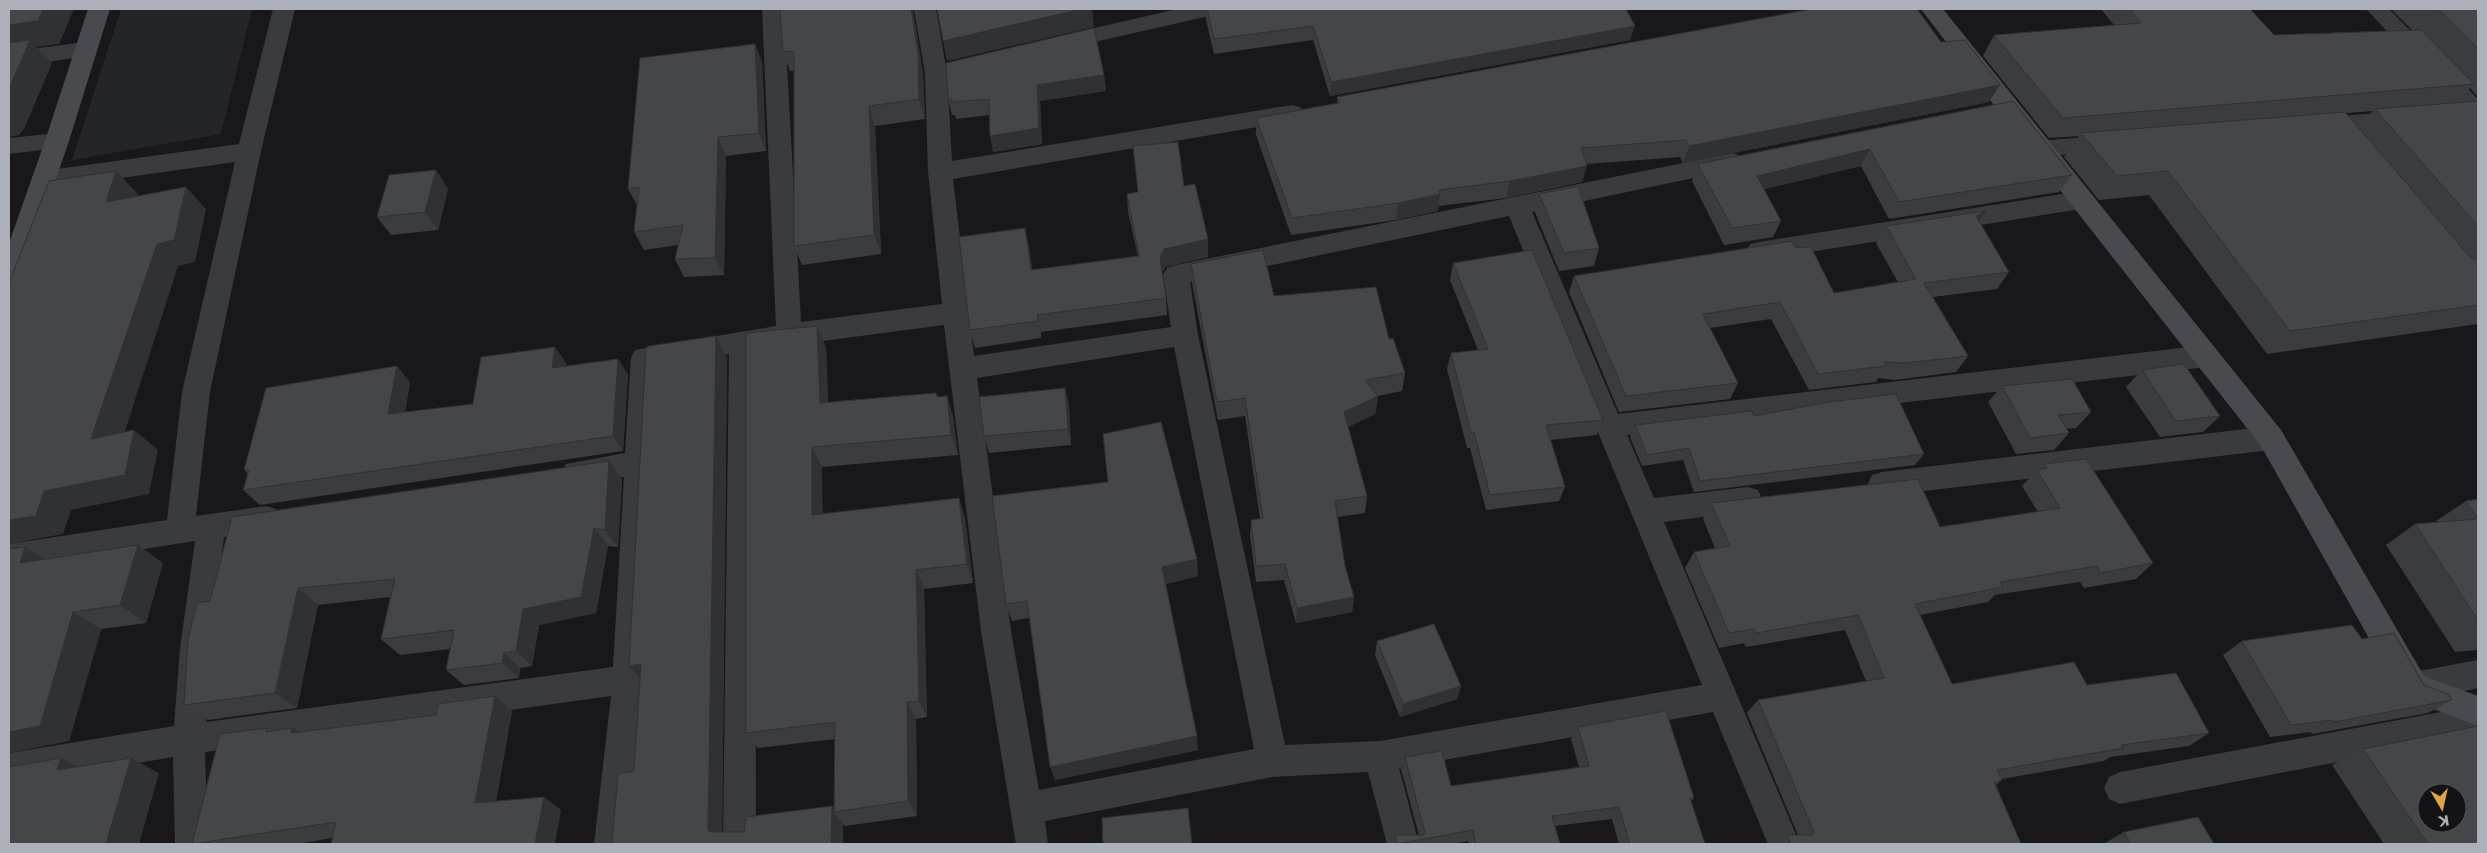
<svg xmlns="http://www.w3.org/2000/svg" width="2487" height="853" font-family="'DejaVu Sans',sans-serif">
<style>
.built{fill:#242527}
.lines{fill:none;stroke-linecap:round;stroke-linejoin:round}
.street{fill:#3a3b3f;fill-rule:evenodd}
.secondary{fill:#484a4f;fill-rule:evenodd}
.wall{fill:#3b3c40;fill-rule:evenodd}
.shaded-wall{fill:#303134}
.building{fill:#45464a;stroke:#303134;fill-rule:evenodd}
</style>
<rect width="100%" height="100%" fill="#18181a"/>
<path class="built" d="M121,9h131l-31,125 -149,26z"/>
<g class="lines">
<g class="street">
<path d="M273,9h22l-34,142 -51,241 -14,124 70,-10 10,3 4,9 -4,9 -52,10 -14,111 -4,74 407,-55 11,-190 -48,7 -10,-4 -4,-8 4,-8 59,-11 6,-95 4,-8 141,-24 -14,-317h22l17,313 141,-18 -14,-132 -3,-99 -11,-64h22l11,64 5,88 340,-56 8,2 4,6 -4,6 -8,2 -339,58 21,177 197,-29 -8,-52 4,-7 9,-3 557,-112 8,3 4,6 -4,6 -209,44 86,202 588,-69 9,3 4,8 -4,8 -9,3 -579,68 27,63 94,-11 10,3 4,9 -4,9 -10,3 -84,11 136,322h-32l-55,-132 -314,56 20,76h-32l-19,-72 -96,5 -227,44 3,23h-32l-35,-213 -37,-306 -189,25 1,494h-33l6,-490 -72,12 -14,313 -16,165h-33l17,-148 -406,56 3,92h-33l-2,-87 -164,28v-32l165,-27 6,-78 15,-107 -186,29v-26l158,-24 15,-128 53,-230 -192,27 -9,-3 -3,-6 3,-6 9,-3 196,-27zM1509,216l193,469 -322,56 -95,4 -87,-410 -8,-53zM1174,347l80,402 -215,41 -28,-159 -34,-253z"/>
<path d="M1178,9h42l-3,5 -8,2 -150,34 -8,-2 -3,-5 3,-5 8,-2z"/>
<path d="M2366,9h23l89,90v22l-8,-2z"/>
<path d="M85,42l8,3 3,5 -3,5 -84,13v-16z"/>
<path d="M2400,111l8,2 4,6 -4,6 -90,9 -8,-2 -4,-6 4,-6 8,-2z"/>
<path d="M57,133l8,2 4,6 -4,6 -56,7v-16z"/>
<path d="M2109,135l8,2 4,6 -4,6 -77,8 -8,-2 -4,-6 4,-6 8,-2z"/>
<path d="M2081,191l9,3 3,6 -3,6 -9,3 -322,51 -9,-2 -4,-7 4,-7 9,-2z"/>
<path d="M2271,426l10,4 4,8 -4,8 -10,4 -389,46 -10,-3 -4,-9 4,-9 10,-3z"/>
<path d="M2478,660v28l-65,14 -11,-5 -5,-10 5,-10 11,-5z"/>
<path d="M2478,705v30l-358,69 -11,-5 -5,-11 5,-11 11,-5z"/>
</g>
<g class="secondary">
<path d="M88,9h22l-41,132 -47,137 -4,7 -9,3v-45l36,-102z"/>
<path d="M1921,9h22l338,421 143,246 54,20v30l-76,-29 -141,-251 -242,-308z"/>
</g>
</g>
<g class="wall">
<path d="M780,9l143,64 2,46 -50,7 6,128 -79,11 -8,-19v-175h-4l-7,-20z"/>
<path d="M1206,9h420l4,31 -300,56 -17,-56 -99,14 -8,-34z"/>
<path d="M2101,9h149l24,26 138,-5 -21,-21h87v88l-8,-9 -14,14 22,-1v223l-211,30 -118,-159 -50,5 -35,-43 15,-21 -30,2 -66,-82 11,-21 120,-10zM2373,111l-15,16 -12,-14z"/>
<path d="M1941,42l48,60 -306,61 -3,-6 -93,7 -5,18 -76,16 -68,8v5l-42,9 -105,15 -35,-100v-17l81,-15v-6z"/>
<path d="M755,44l7,18 4,89 -40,5 -2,119 -40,2 -9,-18 3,-14 -34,5 -10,-18 3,-27 -9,-16z"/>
<path d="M1104,75l2,16 -66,10 2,43 -49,8 -3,-37 -34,4 -1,-4h-3l-4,-16z"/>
<path d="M2013,101l59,74 -13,17 -170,27 -28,-53 -97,23 17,32 -8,16 -49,8 -32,-64 6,-17z"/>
<path d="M1133,146l51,40 24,71 -43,10 -3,6 4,25 1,17 -126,17v6l-66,10 -5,-18 55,-102 7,42 106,-14 -10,-44 -1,-18 11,-2z"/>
<path d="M436,170l12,19 -10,41 -47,5 -14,-18z"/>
<path d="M1539,194l60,54 -5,18 -35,5 -24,-59z"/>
<path d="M1979,221l30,51 -12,17 -64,8 35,59 -12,16 -61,8 -17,-2 -2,4 -67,8 -38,-71 -61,9 28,55 -8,16 -111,13 -50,-120 5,-16 222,-28 38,45 64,-11 -22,-39 10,-17z"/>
<path d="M1453,263l150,157 -6,15 -47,5 15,47 -6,14 -73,9 -16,-62h-3l-20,-79 4,-16 27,-3 -28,-70z"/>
<path d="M1191,264l198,75 16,34 -3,18 -24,5 -3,18 -27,13 19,69 -2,17 -28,4 8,49 9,31 -2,15 -56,11 -12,-43 -28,2 -6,-46 1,-16 9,-1 -15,-103 -27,4 -26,-137z"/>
<path d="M817,326l9,22 2,54 108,-9 2,4 9,-1 6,21 5,38 -136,12v47l137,-16 6,20 8,65 -49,6 3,128 -11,2 1,97 -72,10 -2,-2v20h-231l22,-73 93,-413 -5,474h22l88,-26 2,2 1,-69 -77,9 -12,-15z"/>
<path d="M566,363l-1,3 63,8 -5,77 -363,54 -17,-15 5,-16 -4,-4 166,-88 -5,30 68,-8z"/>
<path d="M2142,370l78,46 -17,16 -43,5 -34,-50z"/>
<path d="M2002,386l89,26 -15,16 -10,1 3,4 -15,17 -38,4 -28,-52z"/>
<path d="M1065,388l4,17 2,40 -82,8 -5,-17z"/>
<path d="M1754,416l170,38 -9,11 -221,27 -11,-32 -41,6 -12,-29 5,-12z"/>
<path d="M2045,464l108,99 -17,16 -52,9 -4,-6 -85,13 -7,7 -68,13 32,69 135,1 122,48 -20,13 -79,11 -6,4 -102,18v1l-6,5 25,59h-244l10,-9h11l-51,-122 11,-13 108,-19 -21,-51 -99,17 -2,-4 -25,5 -34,-80 9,-16 21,-4 -12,-29 8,-16 229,24 98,-15 -16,-26 15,-16 3,-1z"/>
<path d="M622,479l-4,68 -10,-1 -12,67 -57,12 -7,41 -12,2 -1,10 -55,7 -18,-15 4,-21 -50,6 -19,-16 9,-42 -72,8 -21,103 -89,12 -24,-15 26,-104z"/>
<path d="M2478,499v151l-23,2 -69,-107 29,-21 22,-1 -1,-2 30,-20z"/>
<path d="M25,547l19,12 119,4 -17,60 -45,6 -32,112z"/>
<path d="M1197,559l1,17 -32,8 32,166 -143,30 -26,-162 -17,3 -6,-17z"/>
<path d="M2362,639l62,46 28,15 -24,13 -116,21 -1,-2 -41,5 -47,-82 19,-14z"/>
<path d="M1377,641l84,45 -4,13 -57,18 -25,-62z"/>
<path d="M512,711l-16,90 65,9 -229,28 -35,6h-105l80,-113 27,1z"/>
<path d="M1578,727l116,71 -3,3 14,43h-86l-7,-25 -57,7 5,18h-91l-1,-3 -17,3h-59l3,-9h24l-18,-66 4,-12 46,29 128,-19 -8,-28z"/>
<path d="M2363,749l115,95h-94l-52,-79z"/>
<path d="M2124,832l90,12h-108l-1,-1z"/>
</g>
<g class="shaded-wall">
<path d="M43,9h31l-15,35 -23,3 16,16 -28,66 -5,6 -10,2v-112z"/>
<path d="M911,9h2l10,64 2,46 -6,-20z"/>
<path d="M1082,9h10l2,18 -147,34 -4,-20z"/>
<path d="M1635,26l-5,14 -300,56 1,-14z"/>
<path d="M755,44l7,18 4,89 -7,-18z"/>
<path d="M1104,75l2,16 -66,10 2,43 -49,8 -3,-16 47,-51z"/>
<path d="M2000,85l-11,17 -306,61 6,-17z"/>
<path d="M869,106l6,20 6,128 -7,-19z"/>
<path d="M718,137l8,19 -2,119 -9,-17z"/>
<path d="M1870,149l-9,17 -112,27 8,-17z"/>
<path d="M1587,166l-5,16 -76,16 4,-17z"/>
<path d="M436,170l12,19 -10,41 -13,-18z"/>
<path d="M116,171l22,23 -10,30 -22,-22z"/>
<path d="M186,187l20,22 -11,53 -17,4 -62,193 -25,-20 66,-195z"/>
<path d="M1440,194l-2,17 -42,9 2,-17z"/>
<path d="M1986,211l-12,17 2,-12z"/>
<path d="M1025,228l4,18 6,42 -4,-18z"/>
<path d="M1208,239v18l-43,10 -4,8 -1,-17 4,-9z"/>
<path d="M817,326l9,22 3,76 -9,-21z"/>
<path d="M716,336l11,22 -5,486 -14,-14z"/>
<path d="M555,347l11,16 -3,21 -11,-16z"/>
<path d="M618,359l10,15 -5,77 -10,-15z"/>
<path d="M397,366l13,16 -8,47 -14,-15z"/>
<path d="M1065,388l4,17 2,40 -3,-16z"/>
<path d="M947,396l6,21 5,38 -7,-20z"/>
<path d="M1378,396l-3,18 -33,16 2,-18z"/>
<path d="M134,430l24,20 -9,44 -78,16 -8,24 -54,10v-24l35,-29z"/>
<path d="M812,447l10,20 1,67 -11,-19z"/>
<path d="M609,461l13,18 -4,68 -13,-17z"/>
<path d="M959,498l6,20 8,65 -6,-19z"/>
<path d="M594,528l14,18 -12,67 -57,12 -7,41 -16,-15 7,-42z"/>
<path d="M138,545l25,18 -17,60 -26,-18z"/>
<path d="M25,547l28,18 -33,-2z"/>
<path d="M1197,559l1,17 -34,8 -2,-17z"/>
<path d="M916,570l8,19 3,128 -8,-16z"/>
<path d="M298,588l20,17 -21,103 -22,-15z"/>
<path d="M1354,597l-2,15 -56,11 1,-15z"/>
<path d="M73,612l28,17 -32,112 -60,12v-21z"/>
<path d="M504,653l16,15 -1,10 -17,-15z"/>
<path d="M641,664l3,19 -15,-17z"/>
<path d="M1461,686l-4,13 -57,18 3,-13z"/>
<path d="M495,696l17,15 -19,106 -18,-14z"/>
<path d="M907,702l9,17 1,97 -9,-15z"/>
<path d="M292,728l22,14 -23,-9z"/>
<path d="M1197,736l1,14 -143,30 -5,-13z"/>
<path d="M61,758l30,15 -34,-3z"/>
<path d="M131,758l28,15 -20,71h-33z"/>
<path d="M544,797l17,13 -6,34h-20z"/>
<path d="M832,806l4,5 -2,1 9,12v20h-12z"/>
</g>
<g class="building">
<path d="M9,9h34l-5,12 -29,4z"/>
<path d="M780,9h131l7,44 1,46 -50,7 5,129 -80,11v-194l-11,-1z"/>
<path d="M937,9h145l-139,32z"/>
<path d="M1207,9h419l9,17 -304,56 -18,-56 -99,13z"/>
<path d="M1812,9h105l24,33 24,-2 35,45 -311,61 -3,-6 -105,8 6,18 -77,15 -71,9 1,4 -42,9 -106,15 -36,-100 83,-15 -2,-6z"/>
<path d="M2130,9h120l24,26 147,-5 53,54 -411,34 -69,-83 147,-12z"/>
<path d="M2438,9h40v39z"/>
<path d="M1094,28l10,47 -67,10 2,43 -49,8 -1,-37 -37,3v-3h-4l-2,-36z"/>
<path d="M30,40l-21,49v-46z"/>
<path d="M755,44l4,89 -41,4 -3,121 -40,1 8,-34 -49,7 5,-45 -11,2 12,-131z"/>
<path d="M2013,101l59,74 -173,27 -29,-53 -113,27 24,45 -49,7 -34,-64z"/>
<path d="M2478,101v125l-103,-117z"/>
<path d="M2345,112l125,145 8,3v45l-188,26 -122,-160 -51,5 -36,-43z"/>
<path d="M1178,142l6,44 11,-2 13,55 -44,10 -4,9 6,40 -129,17 1,6 -68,9 -11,-93 66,-9 6,42 108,-14 -12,-62 11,-2 -5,-46z"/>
<path d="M436,170l-11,42 -48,5 12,-42z"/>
<path d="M116,171l-10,31 80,-15 -12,53 -17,4 -66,195 43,-9 -9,45 -81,16 -8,25 -27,4v-237l40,-102z"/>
<path d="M1578,186l21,62 -35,5 -25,-59z"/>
<path d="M1986,211l-10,5 33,56 -85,11 44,73 -62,7 -21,-1 1,4 -68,8 -38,-72 -77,12 35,69 -112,13 -52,-120 218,-35 4,7 15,-1 23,46 82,-14 -30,-53z"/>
<path d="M1263,250l11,46 102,-9 13,52 4,-1 12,35 -40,7 13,16 -34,16 23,84 -32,5 10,65 9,31 -57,11 -12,-44 -29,2 -5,-46 12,-2 -18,-120 -28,4 -26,-138z"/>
<path d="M1532,250l71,170 -57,5 19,62 -75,8 -16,-63 -3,1 -20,-80 37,-4 -35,-86z"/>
<path d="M817,326l3,77 116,-10 1,4 10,-1 4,39 -139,12v68l147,-17 8,66 -51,6 3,131 -12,1 1,99 -74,11 1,-90 -89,11v-400z"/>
<path d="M716,336l-8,494 2,2h34l2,-15 86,-11 -1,38h-219l6,-70 16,-3 7,-107 -12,2 17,-318 3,-2z"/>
<path d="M555,347l-3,21 66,-9 -5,77 -370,54 6,-20h-5l22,-82 131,-22 -9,48 85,-10 8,-47z"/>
<path d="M2184,364l36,52 -44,5 -34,-51z"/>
<path d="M2072,379l19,33 -33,3 11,18 -39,5 -28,-52z"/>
<path d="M1065,388l3,41 -84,7 -5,-39z"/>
<path d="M1896,394l28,60 -224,27 -11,-33 -42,7 -12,-30 117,-14 2,5 75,-14z"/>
<path d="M1161,422l36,137 -35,8 35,169 -147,31 -23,-166 -21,3 -14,-108 116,-14 -5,-48z"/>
<path d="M2086,459l67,104 -53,10 -3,-7 -97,16 3,5 -88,17 37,80 122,-22 13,23 89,-12 33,60 -88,12 2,3 -126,22 5,10 -8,2 27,62h-230l-4,-9h25l2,-3 -56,-132 126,-22 -26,-63 -102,18 -2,-4 -25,4 -35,-81 36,-6 -19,-43 207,-24 22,48 120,-19 -23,-38 10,-2 -2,-4z"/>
<path d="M609,461l-4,69 -11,-2 -13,69 -58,12 -7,42 -12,2 -2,10 -56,7 8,-40 -73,9 14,-60 -97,9 -23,105 -91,12 4,-66 9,-36 13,-2 22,-84z"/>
<path d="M2478,499v20l-12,-18z"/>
<path d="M2478,519v101l-63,-96z"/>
<path d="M138,545l-18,60 -47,7 -33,114 -31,6v-183l16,-2 -5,16z"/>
<path d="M1434,624l27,62 -58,18 -26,-63z"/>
<path d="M2352,625l10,14 32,-6 30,52 24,9 4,6 -118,22 -1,-2 -42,5 -49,-84z"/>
<path d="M495,696l-20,107 69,-6 -9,47h-204l5,-22 -144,22 28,-110 47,-6 -1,4 26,-4 -1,5 145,-18 2,-11z"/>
<path d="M1666,711l28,87h-4l15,46h-75l-11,-37 -67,9 8,28h-84l-3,-14 -76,14 -2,-9h28l2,-2 -20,-76 37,-6 9,35 138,-20 -11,-39z"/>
<path d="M2478,726v118h-50l-65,-95zM2427,793h30v30h-30z"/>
<path d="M61,758l-4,12 74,-12 -25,86h-97v-77z"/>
<path d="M1188,808l4,36h-89l-1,-26z"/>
<path d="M2198,817l16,27h-83l-7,-12z"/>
</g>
<rect width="2487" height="853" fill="none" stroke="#acb0b9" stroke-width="20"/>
<g transform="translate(2442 808) rotate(171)"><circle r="24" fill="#131315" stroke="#505257"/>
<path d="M0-4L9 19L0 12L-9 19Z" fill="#e1a549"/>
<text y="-8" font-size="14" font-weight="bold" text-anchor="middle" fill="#acb0b9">K</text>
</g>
</svg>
